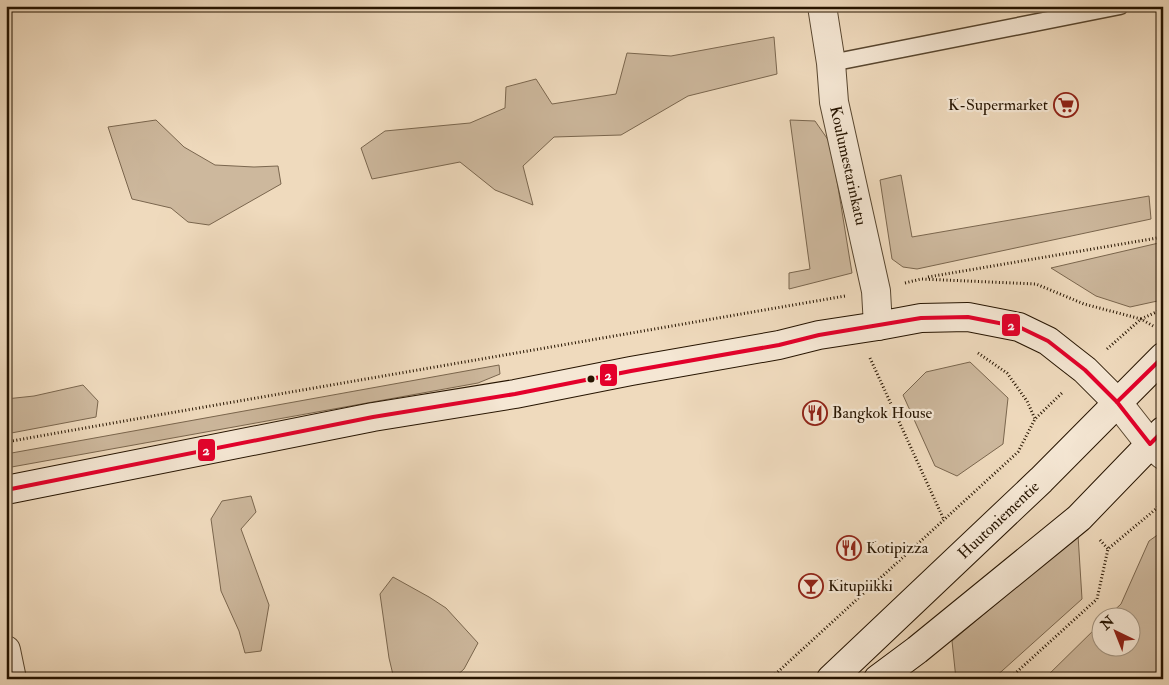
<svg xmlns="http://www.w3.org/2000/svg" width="1169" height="685" font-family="'IM FELL Double Pica',serif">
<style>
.green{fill:#cdb89d;stroke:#7a664e}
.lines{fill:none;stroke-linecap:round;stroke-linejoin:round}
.lane-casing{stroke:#58462f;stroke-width:19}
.street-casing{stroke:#58462f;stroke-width:30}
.secondary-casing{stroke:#261400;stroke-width:30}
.path{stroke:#261400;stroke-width:3;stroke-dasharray:1 2.5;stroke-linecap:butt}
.lane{stroke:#f5e7d4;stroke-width:16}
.street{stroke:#f5e7d4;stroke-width:28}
.secondary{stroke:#f5e7d4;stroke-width:28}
.bus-1-casing{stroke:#f5e7d4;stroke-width:8}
.bus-1{stroke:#e4002b;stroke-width:4}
.bus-dot{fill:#261400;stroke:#f5e7d4;stroke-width:2}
.labels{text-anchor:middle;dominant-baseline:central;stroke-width:4.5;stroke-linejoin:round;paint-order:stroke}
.poi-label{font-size:16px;fill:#261400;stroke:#f5e7d4;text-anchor:start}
.street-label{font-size:16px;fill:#261400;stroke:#f5e7d4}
.line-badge{stroke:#f5e7d4;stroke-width:2}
.badge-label{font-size:14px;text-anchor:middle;font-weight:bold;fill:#fff}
</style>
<rect width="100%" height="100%" fill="#efdabd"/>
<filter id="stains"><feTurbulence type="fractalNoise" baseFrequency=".004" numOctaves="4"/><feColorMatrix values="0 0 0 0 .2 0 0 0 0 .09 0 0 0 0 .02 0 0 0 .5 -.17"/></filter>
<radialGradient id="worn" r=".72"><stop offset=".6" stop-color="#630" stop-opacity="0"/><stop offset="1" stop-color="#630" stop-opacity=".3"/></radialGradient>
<g class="green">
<path d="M774,37l3,37 -89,22 -67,39 -67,2 -31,29 10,39 -38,-15 -35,-28 -88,17 -11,-31 24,-17 85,-8 35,-15 1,-21 30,-8 16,25 64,-10 11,-41 44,3z"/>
<path d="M156,120l28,27 31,18 39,2 24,-1 3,18 -72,41 -21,-3 -17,-14 -39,-9 -24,-72z"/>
<path d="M790,120l25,1 16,23 21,129 -63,16v-16l21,-4z"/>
<path d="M901,175l11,62 237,-41 2,23 -234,50 -14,-2 -11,-8 -12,-79z"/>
<path d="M1163,242v57l-1,1 -32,7 -34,-11 -45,-28z"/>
<path d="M970,362l38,36 -5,46 -46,32 -22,-10 -32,-71 23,-23z"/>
<path d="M499,365l1,9 -22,9 -472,85v-14z"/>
<path d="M83,385l15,16 -2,16 -90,17v-35l28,-3z"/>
<path d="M251,496l5,16 -15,17 28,76 -8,46 -16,2 -6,-22 -18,-40 -10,-72 11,-18z"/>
<path d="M1163,531v148h-119l57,-56 1,25h30v-30l-25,-1 14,-13 28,-63z"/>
<path d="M1078,535l4,64 -89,80h-37l-4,-38z"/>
<path d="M393,577l36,20 17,11 32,35 -14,26 -11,10h-59l-5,-21 -9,-64z"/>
</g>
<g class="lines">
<defs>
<path id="lane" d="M831,63l289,-57"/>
<g id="street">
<path id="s1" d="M822,6l9,57 3,39 42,189 2,35"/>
<path d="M1117,402l33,42 13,11"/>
<path d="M6,650l6,29"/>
</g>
<g id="secondary">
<path d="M6,490l367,-73 142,-23 116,-23 148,-26 40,-10 59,-9 43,-8 47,-1 51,10 29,14 19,15 18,14 32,32"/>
<path id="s2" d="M831,679l210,-199 122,-123"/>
<path d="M878,679l39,-29 162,-132 84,-87"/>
</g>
</defs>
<use href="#lane" class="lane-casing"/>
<use href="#street" class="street-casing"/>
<use href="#secondary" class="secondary-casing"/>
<g class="path">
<path d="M928,277l235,-40"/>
<path d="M905,283l16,-4 115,5 48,20 57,15 14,8"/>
<path d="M1107,349l34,-30 22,-10"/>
<path d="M978,353l29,20 20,28 8,18"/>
<path d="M870,358l74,162"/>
<path d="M6,442l158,-28 681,-118"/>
<path d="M1100,540l8,9"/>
<path d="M770,679l248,-227 17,-33 28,-27"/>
<path d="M1009,679l88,-80 11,-50 55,-46"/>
</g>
<use href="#lane" class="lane"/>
<use href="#street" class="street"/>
<use href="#secondary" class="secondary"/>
<defs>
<g id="bus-1">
<path d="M1117,402l46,-45"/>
<path d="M6,490l367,-73 142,-23 116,-23 148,-26 40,-10 102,-17 47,-1 51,10 29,14 37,29 32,32 33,42 13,-13"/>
</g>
</defs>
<use href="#bus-1" class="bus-1-casing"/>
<use href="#bus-1" class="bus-1"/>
</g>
<defs>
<symbol id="supermarket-ring" viewBox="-11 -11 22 22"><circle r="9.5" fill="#f5e7d4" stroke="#8f2418" stroke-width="1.5"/><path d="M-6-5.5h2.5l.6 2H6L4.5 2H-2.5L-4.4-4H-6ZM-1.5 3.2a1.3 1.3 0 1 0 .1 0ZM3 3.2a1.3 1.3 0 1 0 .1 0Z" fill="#8f2418"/></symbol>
<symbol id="restaurant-ring" viewBox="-11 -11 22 22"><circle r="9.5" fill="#f5e7d4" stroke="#8f2418" stroke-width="1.5"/><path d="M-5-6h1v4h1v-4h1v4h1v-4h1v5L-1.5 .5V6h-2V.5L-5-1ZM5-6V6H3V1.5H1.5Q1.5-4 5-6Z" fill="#8f2418"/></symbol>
<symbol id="bar-ring" viewBox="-11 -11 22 22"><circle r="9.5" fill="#f5e7d4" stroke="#8f2418" stroke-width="1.5"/><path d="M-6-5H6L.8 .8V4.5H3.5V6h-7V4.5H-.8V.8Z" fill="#8f2418"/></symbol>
</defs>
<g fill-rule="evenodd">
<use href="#supermarket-ring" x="1052" y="91" width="28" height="28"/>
<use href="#restaurant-ring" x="801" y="399" width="28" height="28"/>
<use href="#restaurant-ring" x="835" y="534" width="28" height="28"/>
<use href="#bar-ring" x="797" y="572" width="28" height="28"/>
</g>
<circle class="bus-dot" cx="591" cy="379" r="4.5"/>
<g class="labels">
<g class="poi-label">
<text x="1048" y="105" text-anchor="end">K-Supermarket</text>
<text x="832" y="413">Bangkok House</text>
<text x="866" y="548">Kotipizza</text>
<text x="828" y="586">Kitupiikki</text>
</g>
<g class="street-label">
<text stroke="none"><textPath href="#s1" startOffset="162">Koulumestarinkatu</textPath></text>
<text stroke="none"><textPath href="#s2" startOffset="231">Huutoniementie</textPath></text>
</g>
</g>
<g class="line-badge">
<rect x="1001" y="313" width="20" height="24" rx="5" fill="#e4002b"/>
<rect x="599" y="363" width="19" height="24" rx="5" fill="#e4002b"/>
<rect x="197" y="438" width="19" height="24" rx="5" fill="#e4002b"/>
</g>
<g class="badge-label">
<text x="1011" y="330">2</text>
<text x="608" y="380">2</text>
<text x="206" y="455">2</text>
</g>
<rect width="1169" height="685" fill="none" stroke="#efdabd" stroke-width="25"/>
<rect x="8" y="8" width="1154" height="670" fill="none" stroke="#261400" stroke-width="2.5"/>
<rect x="12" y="12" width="1144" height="660" fill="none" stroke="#261400"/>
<g transform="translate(1116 632) rotate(317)"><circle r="24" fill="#f5e7d4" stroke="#a2937f"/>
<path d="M0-4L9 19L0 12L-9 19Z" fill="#8f2418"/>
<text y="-8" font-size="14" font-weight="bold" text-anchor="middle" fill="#261400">N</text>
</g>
<rect width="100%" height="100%" filter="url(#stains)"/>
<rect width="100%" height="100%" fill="url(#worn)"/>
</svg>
